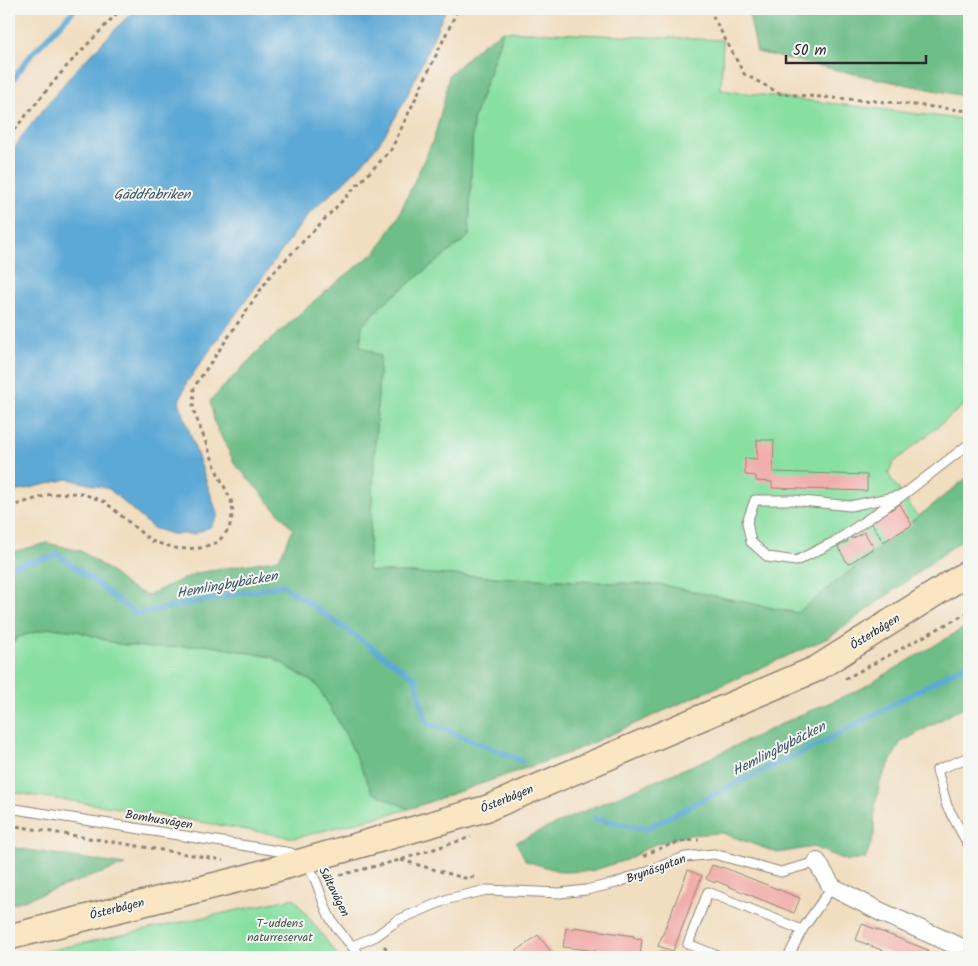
<svg xmlns="http://www.w3.org/2000/svg" width="978" height="966" font-family="Kalam,sans-serif">
<style>
.green{fill:#88dfa2;stroke:#5a8566}
.forest{fill:#6ebe88;stroke:#4c745a}
.water{fill:#5da9d6;stroke:#446a80}
.lines{fill:none;stroke-linecap:round;stroke-linejoin:round}
.stream{stroke:#5da9d6;stroke-width:5.5}
.building{fill:#f1aeab}
.service-casing{stroke:#8e8475;stroke-width:11}
.minor-casing{stroke:#8e8475;stroke-width:20}
.secondary-casing{stroke:#8e8475;stroke-width:28}
.path{stroke:#8e8475;stroke-width:3;stroke-dasharray:4 4;stroke-linecap:butt}
.service{stroke:#fff;stroke-width:9}
.minor{stroke:#fff;stroke-width:18}
.secondary{stroke:#fbe6c3;stroke-width:25}
.labels{text-anchor:middle;dominant-baseline:central;stroke-width:4;stroke-linejoin:round;paint-order:stroke}
.street-label{font-size:12px;fill:#2b2b2b;stroke:#f6f6f2}
.park-label{font-size:12px;fill:#425849;stroke:#f6f6f2}
.water-label{font-size:14px;font-style:italic;fill:#3c5767;stroke:#f6f6f2}
</style>
<rect width="100%" height="100%" fill="#f6f6f2"/>
<filter id="ink" filterUnits="userSpaceOnUse"><feTurbulence type="fractalNoise" baseFrequency=".02" numOctaves="2"/><feDisplacementMap in="SourceGraphic" scale="10" xChannelSelector="R" yChannelSelector="G"/><feConvolveMatrix kernelMatrix="1 2 1 2 8 2 1 2 1" color-interpolation-filters="sRGB"/></filter>
<filter id="wash" filterUnits="userSpaceOnUse"><feTurbulence type="fractalNoise" baseFrequency=".0096" numOctaves="4" result="noise"/><feDisplacementMap in="SourceGraphic" scale="20" xChannelSelector="R" yChannelSelector="G"/><feGaussianBlur stdDeviation="1.12" result="paint"/><feColorMatrix in="noise" values="0 0 0 0 0 0 0 0 0 0 0 0 0 0 0 0 0 1.4 0 .05"/><feComposite in="paint" operator="in"/></filter>
<g filter="url(#wash)">
<rect width="100%" height="100%" fill="#f1ddbf"/>
<g class="green">
<path d="M503,31l220,9 -2,50 248,30v281l-76,62 -5,11 33,47 -124,92 -135,-28 -294,-14 12,-215 -20,-10 2,-20 22,-23 85,-67 4,-115z"/>
<path d="M50,628l27,3 41,13 34,4 54,-3 66,12 45,28 29,50 26,56 37,18 -114,29 -183,-31 -103,-15v-144l9,-11z"/>
<path d="M294,898l45,59h-320z"/>
</g>
<g class="forest">
<path d="M748,9h221v88l-96,-19 -116,-26z"/>
<path d="M503,31l-30,90 -4,115 -85,67 -22,23 -2,20 20,10 -12,215 294,14 135,28 172,-137v59l-139,102 -261,116 -160,56 -37,-17 -26,-57 -29,-50 -45,-28 -66,-12 -54,3 -34,-4 -41,-13 -27,-3 -32,9 -9,11v-95l38,-10 34,8 26,18 23,19 18,7 49,-22 82,-14 14,-30 -58,-65 -20,-40 -5,-23 50,-52 68,-60 49,-38 21,-34 36,-79 10,-37 5,-26 31,-29z"/>
<path d="M969,625v79l-69,39 -20,39 -5,24 -1,29 -9,24 -18,2 -34,-14 -35,6 -56,-20 -35,2 -34,10 -27,15 -35,11 -29,1 -36,-11 -10,-19 84,-38 110,-46 90,-43 59,-25z"/>
<path d="M9,847l116,18 -116,40z"/>
</g>
<path class="water" d="M135,9h311c-22,47 -41,102 -74,143 -18,22 -41,42 -63,61l-122,169 -8,19 39,115 -8,11 -16,7h-22l-19,-6 -44,-39 -41,-10 -59,14v-335l13,-22 50,-62z"/>
<g class="lines">
<g class="stream">
<path d="M9,85l22,-30 44,-46"/>
<path d="M9,566l50,-11 77,59 147,-29 132,93 11,44 96,39"/>
<path d="M594,818l51,11 87,-44 90,-42 147,-80"/>
</g>
</g>
<g id="blocks">
<g class="building">
<path d="M757,440h17l-1,32 94,3v16l-95,-3v-6l-16,-1v-5l-11,-1v-17l12,1z"/>
<path d="M900,504l12,21 -29,17 -12,-20z"/>
<path d="M864,532l10,16 -26,16 -10,-17 10,-6 -2,-2 5,-2 1,2z"/>
<path d="M712,865l9,3 1,-1 78,31 -6,15 -78,-32 -1,2 -9,-4z"/>
<path d="M688,870l14,6 -29,75 -15,-5z"/>
<path d="M862,924l66,26 -3,7h-26l-43,-17z"/>
<path d="M574,927l60,9v2l8,1 -2,18 -33,-4v4h-12l1,-6 -33,-4 3,-19 8,1z"/>
<path d="M538,935l17,22h-46z"/>
<path d="M661,951l8,3 -1,3h-10z"/>
<path d="M683,952l14,5h-16z"/>
</g>
</g>
</g>
<g filter="url(#ink)">
<use href="#blocks" fill-opacity="0" stroke="#8e8475" stroke-width="1"/>
<g class="lines">
<defs>
<g id="service">
<path d="M903,495l-53,11 -57,-6h-38l-8,22 4,20 17,15 28,4 40,-20 67,-46 66,-51"/>
<path d="M969,757l-32,13 10,36 22,40"/>
<path d="M9,808l282,45c28,13 27,45 41,68 8,13 20,24 29,36"/>
<path d="M353,946l23,-10 22,-16 50,-21 39,-9 73,3 26,-3 30,-7 69,-26 29,-3 67,18 36,-10"/>
<path d="M720,957l-32,-13 20,-52 94,38"/>
<path d="M788,957l14,-27 30,-43"/>
</g>
<path id="minor" d="M817,862l15,25 49,25 88,39"/>
<path id="secondary" d="M9,937l239,-60 240,-69 328,-139 153,-97"/>
</defs>
<use href="#service" class="service-casing"/>
<use href="#minor" class="minor-casing"/>
<use href="#secondary" class="secondary-casing"/>
<g class="path">
<path d="M709,9l35,65 37,20 107,8 81,9"/>
<path d="M9,136l57,-69 55,-58"/>
<path d="M9,507l42,-13 30,-1 24,9 46,39 28,8 21,-1 18,-6 11,-13 4,-17 -2,-12 -13,-26 -25,-65 1,-22 76,-111 121,-126 67,-141"/>
<path d="M845,679l124,-67"/>
<path d="M9,825l214,35"/>
<path d="M644,856c17,-9 35,-16 55,-16"/>
<path d="M401,860l63,18 10,-1"/>
<path d="M340,875l60,-15 71,-23"/>
<path d="M384,946l10,11"/>
</g>
<use href="#service" class="service"/>
<use href="#minor" class="minor"/>
<use href="#secondary" class="secondary"/>
</g>
</g>
<g class="labels">
<g class="street-label">
<text transform="translate(875 632) rotate(-32)">Österbågen</text>
<text transform="translate(507 799) rotate(-22)">Österbågen</text>
<text transform="translate(159 820) rotate(9)">Bomhusvägen</text>
<text transform="translate(656 869) rotate(-20)">Brynäsgatan</text>
<text transform="translate(334 892) rotate(63)">Sältavägen</text>
<text transform="translate(117 909) rotate(-14)">Österbågen</text>
</g>
<g class="park-label">
<text x="280" y="923">T-uddens<tspan x="280" dy="14">naturreservat</tspan></text>
</g>
<g class="water-label">
<text x="152" y="195">Gäddfabriken</text>
<text transform="translate(227 585) rotate(-10)">Hemlingbybäcken</text>
<text transform="translate(779 749) rotate(-27)">Hemlingbybäcken</text>
</g>
</g>
<rect width="978" height="966" fill="none" stroke="#f6f6f2" stroke-width="30"/>
<path d="M786 55v8h140v-8" fill="none" stroke="#2b2b2b" stroke-width="2.5"/>
<text x="793" y="55" font-size="15" fill="#2b2b2b" stroke="#f6f6f2" stroke-width="4" paint-order="stroke">50 m</text>
</svg>
